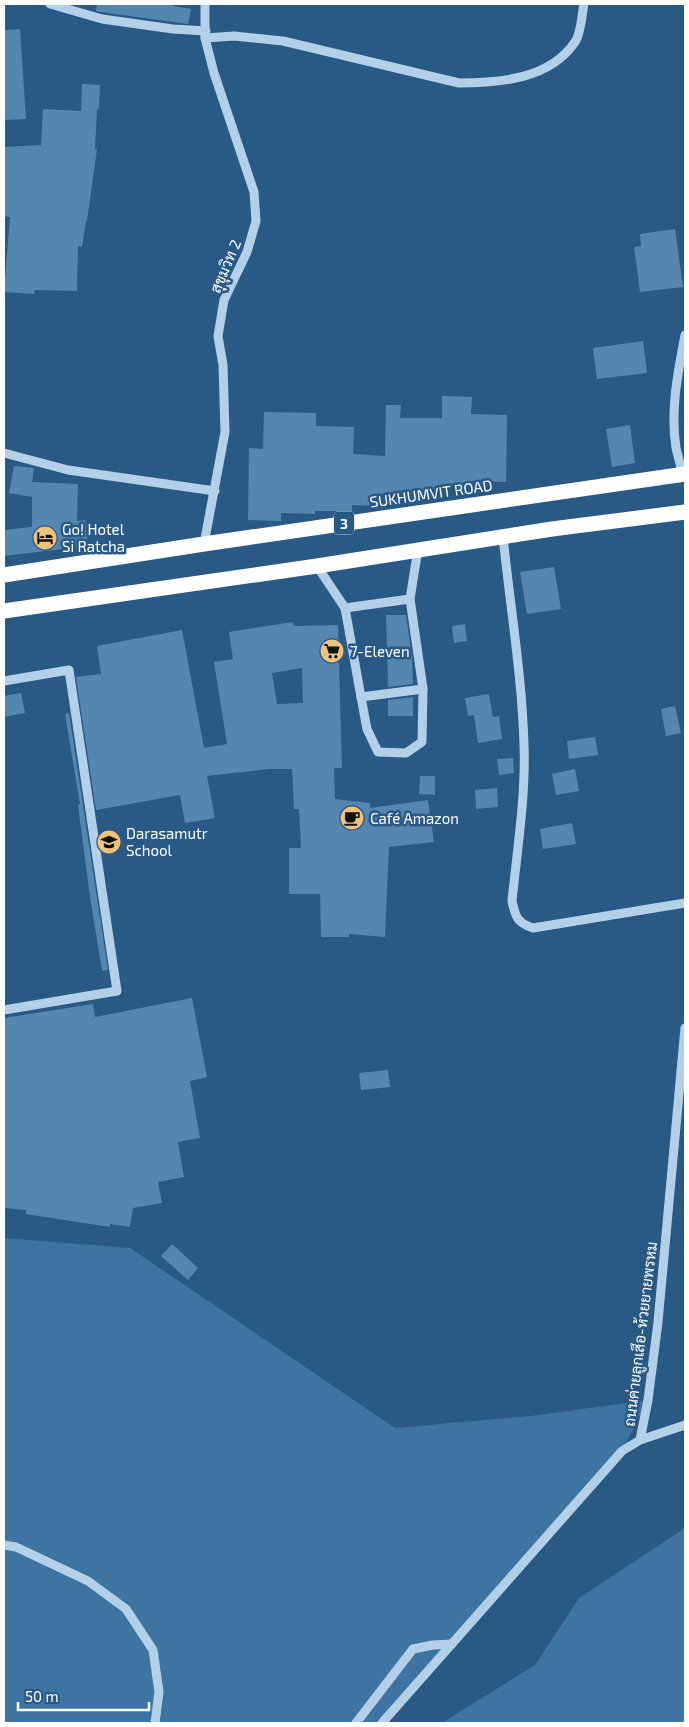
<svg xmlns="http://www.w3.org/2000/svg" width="689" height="1727" font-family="'Exo 2',Sarabun,sans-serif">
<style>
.green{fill:#3d74a2}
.building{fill:#5586af;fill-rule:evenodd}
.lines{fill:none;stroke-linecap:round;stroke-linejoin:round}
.minor{stroke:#b4d0e8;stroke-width:9}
.highway{stroke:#fff;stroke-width:15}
.labels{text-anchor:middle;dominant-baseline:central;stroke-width:5;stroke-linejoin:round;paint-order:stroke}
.shield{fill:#295a86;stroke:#bfcedb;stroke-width:1}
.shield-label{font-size:14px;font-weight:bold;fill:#fff}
.street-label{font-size:15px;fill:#fff;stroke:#295a86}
.poi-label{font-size:15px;fill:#fff;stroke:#295a86;text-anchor:start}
</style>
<rect width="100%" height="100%" fill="#295a86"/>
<g class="green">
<path d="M4,1238l126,10 265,180 136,-12 117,-16 -26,51 -240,272h-378z"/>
<path d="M685,1528v195h-243l93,-58 44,-67z"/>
</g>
<g class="building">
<path d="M97,4h76v2l18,3 -3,15 -87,-12 -5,-1z"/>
<path d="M20,29l6,90 -22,1v-90z"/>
<path d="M82,84l18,1 -1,25 -2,-1 -2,40h2l-10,72h-1l-4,26 -4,-1 -1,45 -42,-1 -1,4 -30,-2 6,-75 -6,-1v-69l37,-2 2,-36 38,2z"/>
<path d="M675,229l8,58 -43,5 -6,-45 7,-1 -1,-12z"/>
<path d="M643,341l4,32 -50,6 -4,-31z"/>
<path d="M442,396l30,1 -1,17 36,1 -1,67 -36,-1v6h-33v3h-16v6l-28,2v1l-13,-1v8l-28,-1v6h-37v3l-34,-1v8l-33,-1 1,-72 14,1 1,-37 52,1v13l38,1 -1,27 32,2 1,-51h15l-1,13h42z"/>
<path d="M630,425l5,38 -23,4 -6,-38z"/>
<path d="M14,466l20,2 -2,14 46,2 -1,37 8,-1 3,26 -84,10v-26l28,-3v-30l-23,-4z"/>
<path d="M554,567l7,42 -34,5 -7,-42z"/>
<path d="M386,615h20l6,43 1,26 -25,3z"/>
<path d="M293,622l1,4 44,-1 4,143h-8l1,31 35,4v5l58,-8 6,42 -45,5 -4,90 -36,-3v3h-28l-1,-43h-31v-46h12l-2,-39h-5l-2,-40h-23l-62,7 8,42 -30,5 -5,-28 -84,15 -20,-133 25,-3 -4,-28 85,-16 22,118 23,-4 -13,-82 19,-3 -4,-27zM302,668l1,35 -26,1 -5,-31z"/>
<path d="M465,624l2,17 -13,2 -2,-17z"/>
<path d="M21,693l4,20 -21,4v-21z"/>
<path d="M489,694l4,23 6,-1 3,23 -24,4 -4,-28 -6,1 -3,-18z"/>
<path d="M413,697v19h-25v-16z"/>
<path d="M675,706l6,27 -15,3 -5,-27z"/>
<path d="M69,713l39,257 -6,1 -12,-74 -12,-92 2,-1 -15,-90z"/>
<path d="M595,737l3,18 -29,4 -2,-18z"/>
<path d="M513,758l1,15 -15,2 -2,-16z"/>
<path d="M575,769l4,22 -23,4 -4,-21z"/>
<path d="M420,776h15v19l-16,-1z"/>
<path d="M497,788l1,19 -22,2 -1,-19z"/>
<path d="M572,823l4,21 -33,5 -3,-20z"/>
<path d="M192,998l15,79 -17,4 10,57 -22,4 6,35 -26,5 4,21 -29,5 -3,19 -20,-3v3l-84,-13v-4l-22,-2v-190l89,-14 2,13z"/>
<path d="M388,1070l2,17 -29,3 -2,-17z"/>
<path d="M172,1244l26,24 -10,12 -27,-24z"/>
</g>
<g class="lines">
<g class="minor">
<path d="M50,4l52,15 71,10 33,2"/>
<path d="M205,38l29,-2 49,5 176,42c41,0 91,-4 116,-41 6,-8 7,-29 9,-38"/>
<path d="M4,453l64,17 147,21"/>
<path d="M683,475c-2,-9 -5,-18 -7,-27 -6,-38 2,-76 9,-113"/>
<path d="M503,536c7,70 19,139 21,209 2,50 -7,106 -12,156 3,15 5,22 21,27l152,-25"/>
<path d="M204,544l21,-112 -2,-67 -5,-29 6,-36 23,-48 9,-31 -2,-29 -40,-119 -9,-35v-34"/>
<path d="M317,566l28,42 16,89 62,-8 -13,-90 8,-50"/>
<path d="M345,608l65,-9"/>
<path d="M4,681l65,-11 48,321 -113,19"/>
<path d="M361,697l6,32 11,23 28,1 16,-11 1,-53"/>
<path d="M640,1440l45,-15"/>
<path d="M4,1545l12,2 72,34 38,28 27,41 6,42 -4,31"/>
<path d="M356,1723l57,-74 20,-4 19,-1"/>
<path d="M382,1723l240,-272 18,-11 8,-40 10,-78 27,-294"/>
</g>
<g class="highway">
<path d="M4,575l200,-31 481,-70"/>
<path d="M4,611l313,-45 235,-37 133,-17"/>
</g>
</g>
<defs>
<symbol id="hotel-disc" viewBox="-11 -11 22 22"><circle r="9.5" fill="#efc37b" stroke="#295a86"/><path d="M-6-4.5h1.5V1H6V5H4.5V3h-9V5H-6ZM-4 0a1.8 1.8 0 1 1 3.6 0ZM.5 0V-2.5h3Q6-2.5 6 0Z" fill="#111"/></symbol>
<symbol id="supermarket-disc" viewBox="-11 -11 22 22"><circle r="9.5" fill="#efc37b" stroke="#295a86"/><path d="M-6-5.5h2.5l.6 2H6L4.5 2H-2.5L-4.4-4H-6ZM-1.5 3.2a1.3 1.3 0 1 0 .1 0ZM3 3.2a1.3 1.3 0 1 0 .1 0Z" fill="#111"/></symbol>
<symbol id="cafe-disc" viewBox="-11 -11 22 22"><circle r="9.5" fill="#efc37b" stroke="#295a86"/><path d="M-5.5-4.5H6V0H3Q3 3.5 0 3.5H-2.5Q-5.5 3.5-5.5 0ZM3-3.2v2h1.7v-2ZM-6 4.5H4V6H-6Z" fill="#111"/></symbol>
<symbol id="school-disc" viewBox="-11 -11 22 22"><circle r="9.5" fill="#efc37b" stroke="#295a86"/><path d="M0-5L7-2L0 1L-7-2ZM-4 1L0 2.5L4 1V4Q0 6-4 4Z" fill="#111"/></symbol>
</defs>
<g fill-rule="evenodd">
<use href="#hotel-disc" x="31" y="524" width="28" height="28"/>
<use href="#supermarket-disc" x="318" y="637" width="28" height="28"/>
<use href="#cafe-disc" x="338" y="804" width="28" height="28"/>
<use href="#school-disc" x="95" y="828" width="28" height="28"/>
</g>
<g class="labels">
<rect class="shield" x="334" y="511.5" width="20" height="23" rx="4"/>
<g class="shield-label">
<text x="344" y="523">3</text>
</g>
<g class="street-label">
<text transform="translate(225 266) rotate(-67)">สุขุมวิท 2</text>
<text transform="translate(431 493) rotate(-8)">SUKHUMVIT ROAD</text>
<text transform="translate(640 1334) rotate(-83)">ถนนค่ายลูกเสึอ-ห้วยยายพรหม</text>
</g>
<g class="poi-label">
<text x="62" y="529">Go! Hotel<tspan x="62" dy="17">Si Ratcha</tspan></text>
<text x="350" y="651">7-Eleven</text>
<text x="370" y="818">Café Amazon</text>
<text x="126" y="833">Darasamutr<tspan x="126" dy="17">School</tspan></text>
</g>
</g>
<rect width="689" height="1727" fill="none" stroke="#ffffff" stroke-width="10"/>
<path d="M18 1702v8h131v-8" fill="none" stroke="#ffffff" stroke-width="2.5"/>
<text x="25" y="1702" font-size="15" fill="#ffffff" stroke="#295a86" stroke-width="4" paint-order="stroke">50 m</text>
</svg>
